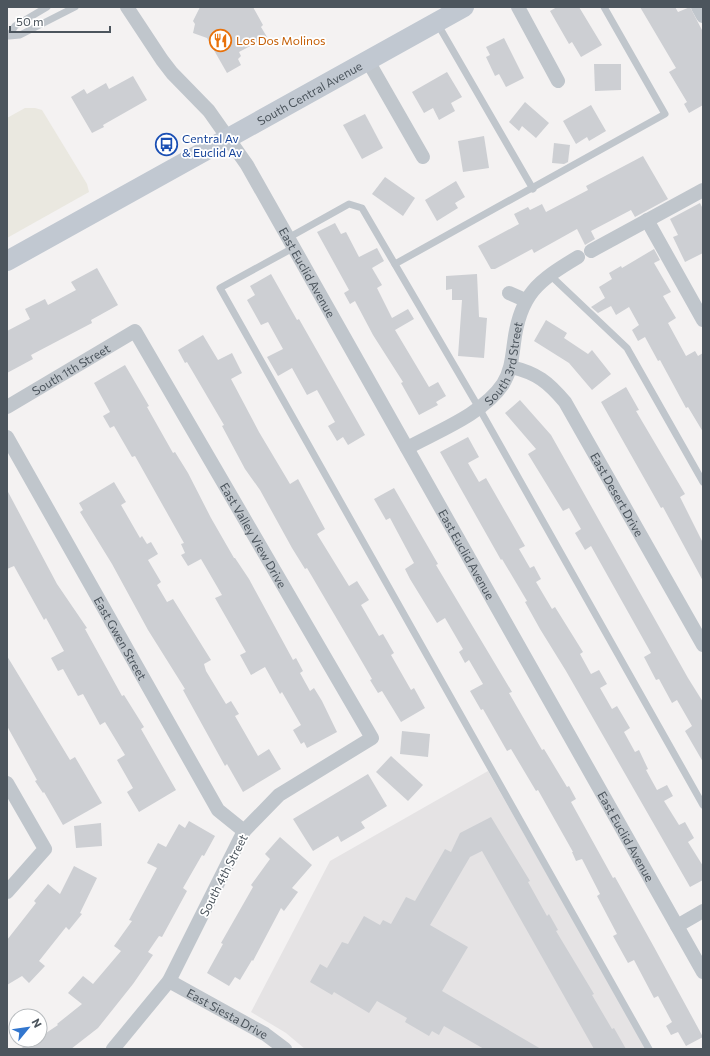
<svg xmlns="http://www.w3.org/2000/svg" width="710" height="1056" font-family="Commissioner,sans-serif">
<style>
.commercial{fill:#eae8e0}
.education{fill:#e5e3e4}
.building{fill:#cdcfd3}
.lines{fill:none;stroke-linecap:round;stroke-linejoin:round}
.lane{stroke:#c0c6cc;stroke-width:7}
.street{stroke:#c0c6cc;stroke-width:14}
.secondary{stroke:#c1c8d1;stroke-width:20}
.labels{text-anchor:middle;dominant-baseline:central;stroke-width:3.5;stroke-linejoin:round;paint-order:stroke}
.food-label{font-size:12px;fill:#c56008;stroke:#fff;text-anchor:start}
.street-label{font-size:12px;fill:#4c555d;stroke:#fff}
.transit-label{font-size:12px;fill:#164399;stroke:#fff;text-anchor:start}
</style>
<rect width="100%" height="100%" fill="#f4f2f2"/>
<path class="commercial" d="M25,108h10l7,2 45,74 2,8 -82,46v-120z"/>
<path class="education" d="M488,771l159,278h-342l-19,-16 -35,-21 79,-151z"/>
<g class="building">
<path d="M200,7h53l10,18 -2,2 6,10 -28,15 2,4 -3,3 3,6 -14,8 -20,-35 -14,-5 2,-9 -2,-3z"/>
<path d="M557,7h22l23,38 -21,12 -9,-15 -3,2 -19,-33z"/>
<path d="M640,7h35l3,5 12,-5 13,25v73l-14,8 -5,-9 3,-2 -18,-30 7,-4z"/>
<path d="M504,38l20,40 -18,9 -7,-13 -4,2 -9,-19 4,-2 -4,-8z"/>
<path d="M594,64h27v26l-26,1z"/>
<path d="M447,72l15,25 -11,6 4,8 -16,9 -6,-12 -9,5 -12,-21z"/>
<path d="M133,76l14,24 -44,25 1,2 -12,6 -21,-36 13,-8 3,5 19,-11 3,6z"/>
<path d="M525,102l24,21 -13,15 -14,-12 -3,5 -10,-9z"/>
<path d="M591,105l15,26 -17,10 -2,-4 -11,7 -13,-23z"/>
<path d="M365,114l18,34 -21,11 -19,-34z"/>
<path d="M484,136l5,32 -26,4 -5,-31z"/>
<path d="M554,143l16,2 -2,17 -4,2 -12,-1z"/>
<path d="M643,156l25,43 -33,18 -4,-7 -40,21 4,8 -10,6 -8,-16 -43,24 -2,-4 -37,20h-4l-13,-23 41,-22 -5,-10 14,-7 2,3 12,-6 4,8 42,-22 -2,-4z"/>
<path d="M385,177l30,21 -12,18 -31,-22z"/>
<path d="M456,181l9,16 -10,6 3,5 -21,13 -12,-21z"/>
<path d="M700,203l3,6v44l-18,9 -12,-25 5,-2 -8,-16z"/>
<path d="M335,223l6,11 5,-2 13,25 18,-9 7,13 -12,7 10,17 -5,3 15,30 16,-9 6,10 -19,11 34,57 9,-5 8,14 -10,6 2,3 -19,10 -18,-32 2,-1 -30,-47 -18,-34 -5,3 -6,-11 5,-3 -32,-58z"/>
<path d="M654,249l6,11 -6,3 17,29 -8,4 13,22 -8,5 18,33 9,-5 3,5 5,-3v79l-15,-25 -2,1 -26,-48 -2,1 -13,-24 -7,4 -6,-11 7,-5 -10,-18 -13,8 -5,-9 -13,7 -7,-6 14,-9 -6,-11 13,-8 -3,-6 12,-7 1,2z"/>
<path d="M97,268l21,37 -27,15 1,3 -61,32 2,4 -26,14v-42l23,-12 -5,-10 20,-10 3,6 28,-15 -5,-8z"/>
<path d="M271,274l26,46 2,-1 66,116 -17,10 -5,-8 -6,4 -9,-15 7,-4 -18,-32 -10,5 -15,-27 -14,8 -11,-19 16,-8 -15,-27 -7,3 -14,-25 8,-5 -5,-9z"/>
<path d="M477,274l2,43 8,1 -3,40 -26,-2 4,-56h-10v-11l-6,1v-14z"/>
<path d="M546,320l21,13 -3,5 24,16 4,-4 19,24 -19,16 -23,-27 -35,-22z"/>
<path d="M203,335l15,25 14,-7 10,20 -11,6 28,53 31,52 8,-5 27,50 -8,5 32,52 8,-5 12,19 -8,5 18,31 4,-2 11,19 -3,2 20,35 3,-2 11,20 -24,14 -19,-31 -4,2 -8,-13 2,-1 -18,-31 -47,-80 -2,1 -13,-21 -32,-58 -15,-21 -23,-43 2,-1 -37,-63 -2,1 -7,-13z"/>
<path d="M125,365l24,41 -2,1 26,46 2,-1 13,21 23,45 23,40h1l14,21 44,81 3,-2 7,13 -3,2 10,18 4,-3 8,13 15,31 -30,16 -3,-6 -3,2 -8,-14 8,-5 -19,-33 -2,2 -15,-27 -14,8 -11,-20 6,-3 -31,-54 7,-3 -21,-36 -13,7 -7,-11 4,-2 -4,-9 3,-1 -49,-87 -3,1 -18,-31 -4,2 -7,-12 7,-4 -16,-29z"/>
<path d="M626,387l13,23 -3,1 49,83 -5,3 23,46v38l-40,-74 -2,1 -60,-106z"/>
<path d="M520,400l31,35 137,243 15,24v60l-18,-31 7,-5 -15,-26 -5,3 -13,-24 -3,1 -12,-23 7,-4 -46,-82 -14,-25 -6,4 -10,-17 6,-4 -12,-21 -6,3 -35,-57 8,-5 -31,-36z"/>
<path d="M468,437l11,20 -11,6 11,19 7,-4 39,68 -6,3 11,19 4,-2 7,13 -5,3 16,27 3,-2 28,45 -3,2 11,20 8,-4 8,14 -7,4 12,21 5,-3 13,22 -6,4 11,20 4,-2 9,19 -2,1 11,20 10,-5 6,11 -9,5 15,24 6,-3 9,16 -6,4 15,24v14l-13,7 -124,-216 -26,-42 -15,-27 2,-1 -25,-42 -1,1 -61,-108z"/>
<path d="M114,482l12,20 -5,3 19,33 2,-2 5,8 4,-2 7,12 -10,6 13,22 -4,3 10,17 6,-3 38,61 -7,4 2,7 20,33 5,-3 8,13 -4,2 23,40 11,-7 12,20 -38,23 -16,-28 -2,2 -42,-76 2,-1 -37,-59 -36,-66 -32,-52 3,-2 -4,-7z"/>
<path d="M394,488l44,76 -2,1 76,127 -3,1 33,57 2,-1 23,38 2,-1 7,13 -5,3 42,76 2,-1 39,70 49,90 -17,9 -8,-14 -7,3 -5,-9 6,-4 -14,-26 -4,2 -20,-38 -6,3 -15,-27 4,-2 -20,-38 3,-2 -18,-35 -6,2 -4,-9h1l-35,-62 -2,1 -25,-42 -4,2 -24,-42 -2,1 -11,-19 13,-7 -14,-24 -4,3 -6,-11 4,-3 -18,-31 -8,5 -27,-44 -5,-10 9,-6 -24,-45 -4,2 -12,-21z"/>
<path d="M7,490l50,94 30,44 -2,1 37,67 2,-1 20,32 -3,2 35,61 -37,22 -12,-20 6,-4 -16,-28 8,-5 -20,-33 -5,3 -17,-31 -5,2 -15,-27 -5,2 -7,-13 13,-7 -18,-33 -2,2 -30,-54 -7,3z"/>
<path d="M7,656l63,104 5,-3 27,46 -39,22 -19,-33 -1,1 -8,-12 2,-1 -30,-54z"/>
<path d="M402,731l28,3 -2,23 -28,-3z"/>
<path d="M391,756l32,29 -15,16 -32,-29z"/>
<path d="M368,774l19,32 -26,16 4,6 -24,14 -3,-6 -25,15 -20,-32z"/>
<path d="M491,817l39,64 -2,1 19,34 2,-2 9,16 -2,1 38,63 -2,1 20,34 2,-1 12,21h-32l-112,-198 -12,6 -40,68 38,22 -26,44 99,58h-57l-40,-23 -5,9 -7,-4 -3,5 -24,-14 2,-4 -30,-17 -8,12 -35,-21 -2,3 -22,-13 10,-18 7,4 15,-26 6,2 16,-28 16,9 3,-5 8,4 15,-27 9,4 30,-52 6,3 9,-19z"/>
<path d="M189,821l26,15 -11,20 -2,-1 -19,33 4,3 -25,46 -3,-1 -11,16 5,3 -20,29 -35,44 -27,21h-51l14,-9h6v-3l18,-12 -1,-1 25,-20 -14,-11 15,-17 10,8 28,-33 -7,-5 18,-25 -3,-1 28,-52 -10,-5 11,-20 8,4 13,-23 6,4z"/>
<path d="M101,823l1,23 -26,2 -2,-22z"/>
<path d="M280,837l32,28 -20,23 6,4 -14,19 -3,-3 -28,53 -1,-1 -12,20 -5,-3 -6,9 -22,-13 16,-29 -2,-1 32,-56 -2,-2 19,-26 -5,-5z"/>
<path d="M74,866l23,12 -17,35 2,1 -13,16 -3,-3 -27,34 6,5 -16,17 -7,-7 -15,9v-45l29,-37 -2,-2 14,-17 12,10z"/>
</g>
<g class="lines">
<g class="lane">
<path d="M47,7l-32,19 -6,10 11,-1 55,-28"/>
<path d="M437,23l96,166"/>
<path d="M288,238l61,-34 13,4 117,200 224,397"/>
<path d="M293,248l-73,40 429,761"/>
<path d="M395,264l270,-150 -61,-107"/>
<path d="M550,275l77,73 76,134"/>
</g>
<g class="street">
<path id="s1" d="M127,7l35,53 10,13 37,38 38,54 456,807"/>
<path d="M518,7l40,74"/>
<path d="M698,7l5,9"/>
<path d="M368,61l55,96"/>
<path d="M647,220l56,100"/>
<path d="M591,251l112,-61"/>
<path d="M509,293l16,7"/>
<path id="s2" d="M511,367c26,6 37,15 54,35l138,243"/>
<path id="s3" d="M7,407l128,-76 237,407 -93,57 -35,36 -75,150 -56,68"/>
<path id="s4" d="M7,437l211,373 26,21"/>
<path id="s5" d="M407,448c31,-17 76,-34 96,-64 8,-13 9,-26 11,-41 6,-49 24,-62 64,-86"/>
<path d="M7,783l38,66 -38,43"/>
<path d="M677,926l26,-15"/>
<path id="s6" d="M169,981l96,53 20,15"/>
</g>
<path class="secondary" id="s7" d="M7,261l457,-254"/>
</g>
<defs>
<symbol id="restaurant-ring" viewBox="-11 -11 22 22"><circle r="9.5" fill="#fff" stroke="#e8710a" stroke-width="1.5"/><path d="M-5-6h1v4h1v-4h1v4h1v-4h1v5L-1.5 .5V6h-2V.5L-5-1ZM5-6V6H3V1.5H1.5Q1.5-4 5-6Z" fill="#e8710a"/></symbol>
<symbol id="bus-ring" viewBox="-11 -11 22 22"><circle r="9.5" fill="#fff" stroke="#1a4fb4" stroke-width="1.5"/><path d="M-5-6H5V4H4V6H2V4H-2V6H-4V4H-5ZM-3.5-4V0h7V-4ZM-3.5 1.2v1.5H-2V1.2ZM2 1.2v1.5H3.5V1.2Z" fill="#1a4fb4"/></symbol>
</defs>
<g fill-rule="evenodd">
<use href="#restaurant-ring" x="208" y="28" width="25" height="25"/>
<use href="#bus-ring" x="154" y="132" width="25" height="25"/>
</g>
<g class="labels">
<g class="food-label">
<text x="236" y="40">Los Dos Molinos</text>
</g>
<g class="street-label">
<text stroke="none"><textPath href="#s7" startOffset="346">South Central Avenue</textPath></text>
<text stroke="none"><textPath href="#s1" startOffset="322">East Euclid Avenue</textPath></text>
<text stroke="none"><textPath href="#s5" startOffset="136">South 3rd Street</textPath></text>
<text stroke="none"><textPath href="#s3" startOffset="74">South 1th Street</textPath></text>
<text stroke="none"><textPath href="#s2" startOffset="172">East Desert Drive</textPath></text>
<text stroke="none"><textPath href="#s3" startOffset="385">East Valley View Drive</textPath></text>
<text stroke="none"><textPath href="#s1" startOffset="646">East Euclid Avenue</textPath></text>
<text stroke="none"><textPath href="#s4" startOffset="231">East Gwen Street</textPath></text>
<text stroke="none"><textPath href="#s1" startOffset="970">East Euclid Avenue</textPath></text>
<text transform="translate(223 875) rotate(-63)">South 4th Street</text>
<text stroke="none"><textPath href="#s6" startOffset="67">East Siesta Drive</textPath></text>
</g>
<g class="transit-label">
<text x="182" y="138">Central Av<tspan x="182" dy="14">&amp; Euclid Av</tspan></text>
</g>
</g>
<rect width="710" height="1056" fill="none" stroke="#4c555d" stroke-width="16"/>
<g transform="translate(28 1028) rotate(61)"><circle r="19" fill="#ffffff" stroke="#b7bbbe"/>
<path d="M0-3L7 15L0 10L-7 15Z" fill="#3276ce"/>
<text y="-6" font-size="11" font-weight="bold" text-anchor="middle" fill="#4c555d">N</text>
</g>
<path d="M10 26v6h100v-6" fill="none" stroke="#4c555d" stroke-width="2"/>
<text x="16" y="26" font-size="12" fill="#4c555d" stroke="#ffffff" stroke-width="3" paint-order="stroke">50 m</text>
</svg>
